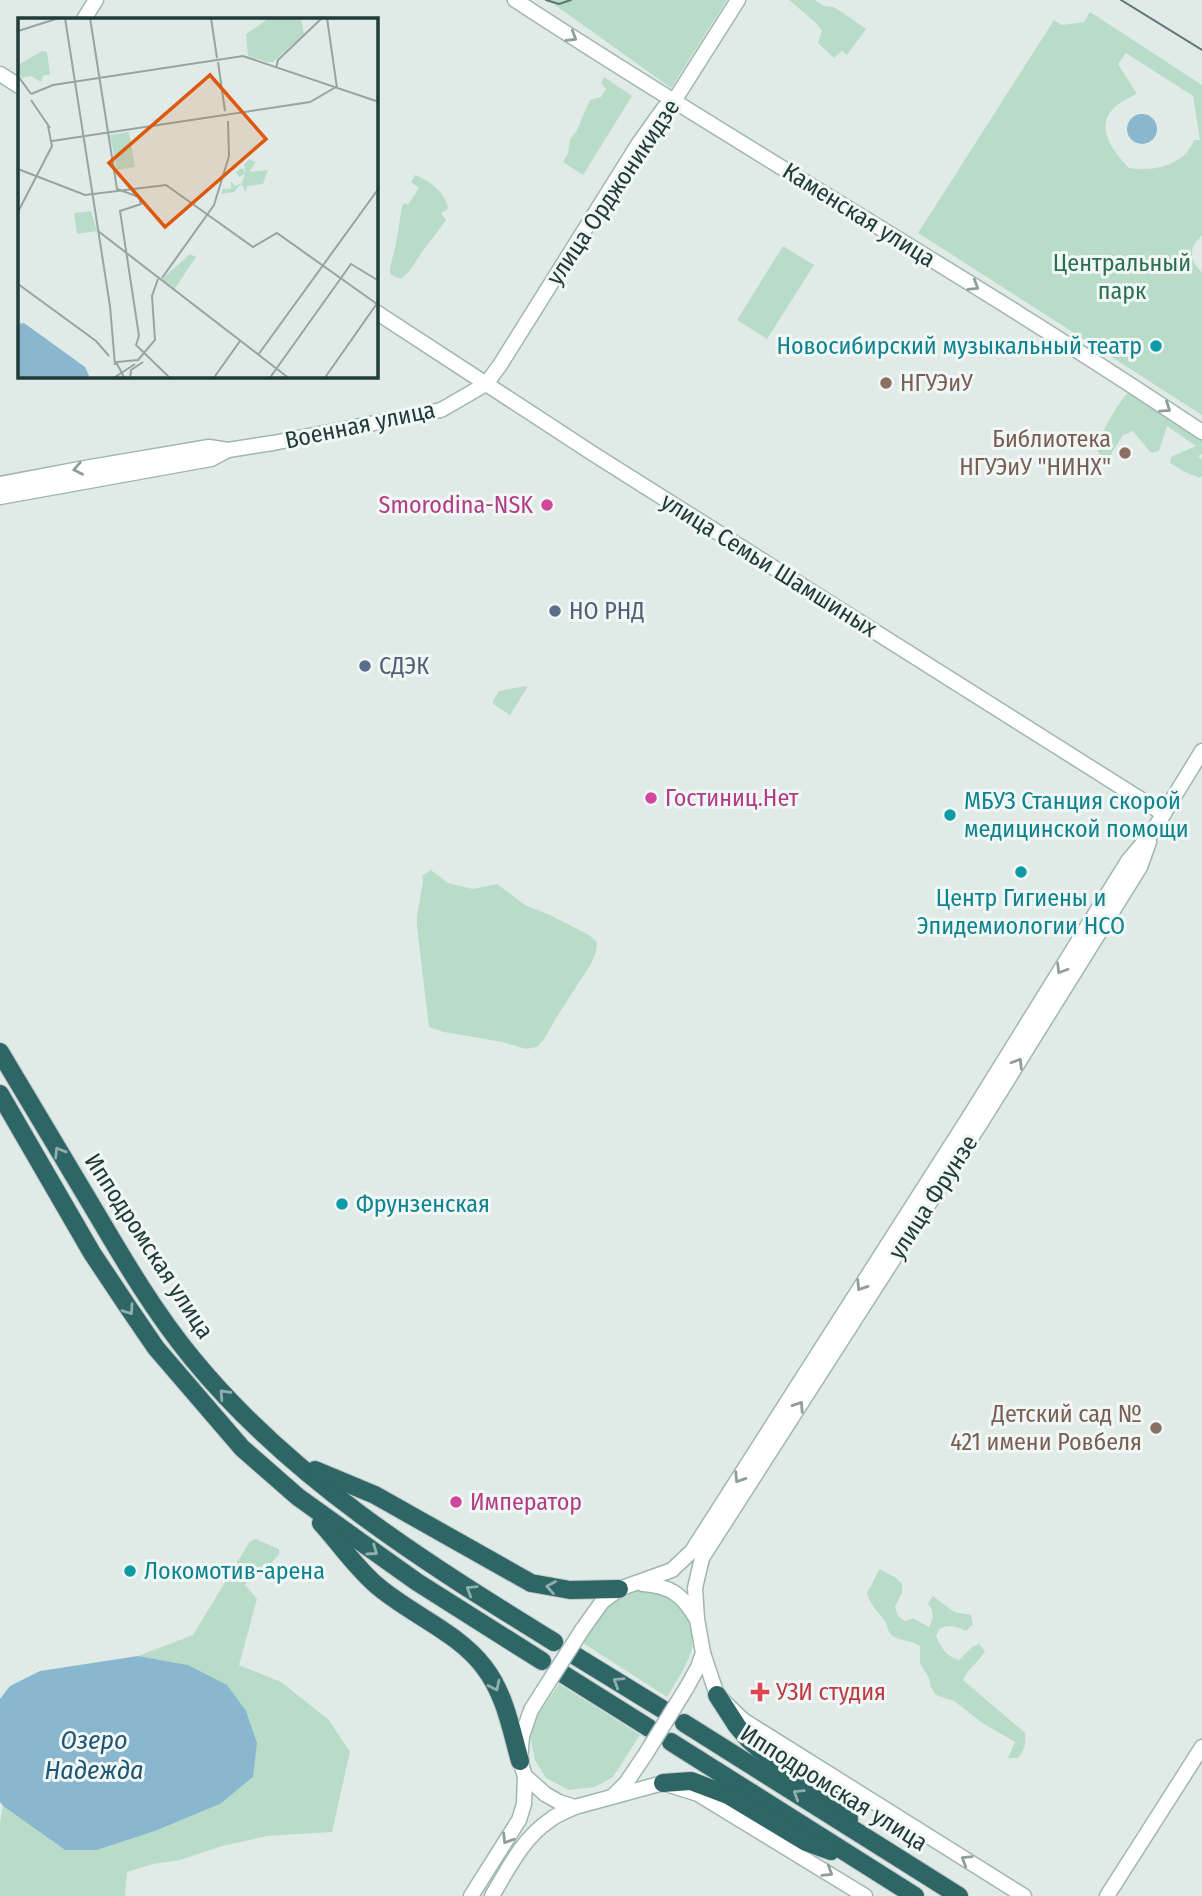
<svg xmlns="http://www.w3.org/2000/svg" width="1202" height="1896" font-family="'Fira Sans Condensed',sans-serif">
<style>
.green{fill:#b9dcc9;fill-rule:evenodd}
.water{fill:#89b7cf}
.lines{fill:none;stroke-linecap:round;stroke-linejoin:round}
.secondary-casing{stroke:#9fb6b2;stroke-width:17}
.highway-casing{stroke:#c1c8c8;stroke-width:20}
.secondary{stroke:#fff;stroke-width:14}
.highway{stroke:#2e6665;stroke-width:18}
.tram{stroke:#5c7674;stroke-width:2}
.secondary-bridge-casing{stroke:#9fb6b2;stroke-width:17;stroke-linecap:butt}
.secondary-bridge{stroke:#fff;stroke-width:14}
.oneway{stroke:#909d9c}
.oneway2{stroke:#90aead}
.culture-dot{fill:#0f9aa8;stroke:#f1f7f5;stroke-width:2.5}
.education-dot{fill:#8d6e63;stroke:#f1f7f5;stroke-width:2.5}
.hotel-dot{fill:#d1479c;stroke:#f1f7f5;stroke-width:2.5}
.service-dot{fill:#5c6f8a;stroke:#f1f7f5;stroke-width:2.5}
.health-dot{fill:#e0444e;stroke:#f1f7f5;stroke-width:2.5}
.labels{text-anchor:middle;dominant-baseline:central;stroke-width:6;stroke-linejoin:round;paint-order:stroke}
.street-label{font-size:24px;fill:#213b39;stroke:#f1f7f5}
.park-label{font-size:24px;fill:#2c7054;stroke:#f1f7f5}
.culture-label{font-size:24px;fill:#0d838f;stroke:#f1f7f5;text-anchor:start}
.education-label{font-size:24px;fill:#785e54;stroke:#f1f7f5;text-anchor:end}
.hotel-label{font-size:24px;fill:#b23c85;stroke:#f1f7f5;text-anchor:start}
.service-label{font-size:24px;fill:#4e5e75;stroke:#f1f7f5;text-anchor:start}
.health-label{font-size:24px;fill:#be3a42;stroke:#f1f7f5;text-anchor:start}
.water-label{font-size:26px;font-style:italic;fill:#1d5575;stroke:#f1f7f5}
.inset-road{fill:none;stroke:#94a5a2;stroke-width:2}
.view{fill:#de580e;fill-opacity:0.15;stroke:#de580e;stroke-width:3.5}
.inset-edge{fill:none;stroke:#213b39;stroke-width:3.5}
</style>
<rect width="100%" height="100%" fill="#e0ebe8"/>
<g class="green">
<path d="M548,0h179l-56,88z"/>
<path d="M789,0h26l9,6 9,1 9,5 24,17 -19,26 -5,-4 -8,7 -16,-15 4,-12 -6,-8z"/>
<path d="M1090,12l112,73v151c-14,11 -13,25 0,36v143l-284,-182 136,-213 8,5 22,-3zM1126,53l67,43 7,44h-6c-9,25 -40,32 -65,28 -14,-15 -35,-39 -16,-59 6,-7 16,-11 24,-15l-19,-30z"/>
<path d="M604,77l28,19 -49,79 -20,-13 5,-9 2,-14 6,-7 14,-32 11,-3 5,-8 -5,-6z"/>
<path d="M415,175c14,5 32,19 33,34l-7,4 5,7c-7,11 -16,21 -24,32 -7,10 -11,19 -21,27l-8,-3 -3,-3v-5l6,-25 6,-36 2,-4 4,2 11,-17 -8,-6z"/>
<path d="M783,246l31,19 -47,74 -30,-19z"/>
<path d="M1129,392l30,18 43,28v16l-4,2 4,3v16l-2,3 -15,-6 -15,-9 1,-6 25,-11 -29,-20 -8,25 -8,2 -18,-22 -10,4 -17,27 -10,-13c4,-14 22,-47 33,-57z"/>
<path d="M526,686l1,2 -17,27 -17,-11v-3l6,-10z"/>
<path d="M431,870l17,13 25,6 24,-5 28,21 25,10 39,20 8,7 -1,10 -5,12 -30,46 -17,29 -7,8 -11,2 -24,-7 -58,-10 -15,-5 -12,-100v-11l6,-35 -1,-5z"/>
<path d="M255,1539l24,10v5l-14,16 -16,8 -4,7 12,14 -18,66 42,17 47,37 22,33 -18,80 -65,4 -45,10 -42,14 -27,4 -26,8 -2,24h-125v-74l3,-16 62,44h32l58,-19 65,-27 33,-27 -65,-112 -50,-9 55,-21 54,-89 4,-5z"/>
<path d="M880,1569l16,9 6,6v9l-7,14 3,9 7,5 8,-3 16,9c5,-10 5,-15 -1,-24l5,-7 21,16 17,3 2,9 -7,7c-9,-5 -16,-6 -26,-3l-4,8c6,12 9,20 23,24l13,-13 7,-3 6,7c-6,11 -17,17 -22,29l62,53c1,11 0,16 -7,25h-10l7,-16 -31,-18 -30,-23 -18,-6 -5,-8 -2,-9 -9,-15v-17c-9,-6 -20,-5 -27,-10 -6,-4 -5,-10 -8,-15 -7,-9 -16,-17 -18,-29 6,-7 7,-15 13,-23z"/>
<path d="M639,1590c7,1 16,1 22,3 25,8 37,35 30,59 -5,16 -16,31 -24,45l-84,-54 16,-24 16,-19z"/>
<path d="M559,1684l81,51 -27,42 -18,10 -26,3 -23,-12 -11,-18 -5,-23 9,-24z"/>
</g>
<g class="water">
<circle cx="1142" cy="129" r="15"/>
<path d="M138,1656l50,9 39,20 19,26 11,32 -4,34 -33,27 -65,27 -58,19h-32l-62,-44 -3,-4v-103l10,-13 30,-15z"/>
</g>
<g class="lines">
<defs>
<g id="secondary">
<path d="M515,0c226,148 462,281 687,432"/>
<path d="M84,19l12,-19"/>
<path d="M0,74l19,12"/>
<path d="M376,312l219,143 569,359"/>
<path d="M0,484l85,-16 124,-21 19,3 45,-7 168,-33 45,-26 14,-19 139,-222 25,-35 10,-7 64,-101"/>
<path d="M0,497l211,-38 17,-9"/>
<path d="M643,1584c27,2 39,10 53,34"/>
<path d="M582,1630l20,-28 17,-13 53,-19 20,-19 279,-437 157,-253 25,-30 49,-80"/>
<path d="M703,1653l14,42 26,25 281,176"/>
<path d="M687,1687l11,-20 5,-14 -6,-34 -2,-31 7,-30 280,-437 158,-254 9,-25"/>
<path d="M543,1691l-12,19 -9,26 -2,25 5,15 20,18 14,8 16,5 88,-24 35,11 167,102"/>
<path d="M614,1795l12,-12 19,-28"/>
<path d="M471,1896l48,-76 5,-16 1,-28"/>
<path d="M492,1896c16,-27 31,-58 58,-76 7,-6 17,-9 25,-13"/>
<path d="M1107,1896l95,-149"/>
</g>
<g id="highway">
<path d="M0,1052c32,53 63,106 95,159 30,51 60,102 97,147 98,120 231,203 362,284"/>
<path d="M0,1094l92,159 36,54 28,41 86,100 56,49 67,48 52,37 125,79"/>
<path d="M315,1470l60,25 156,88 39,7 49,-1"/>
<path d="M321,1523c18,20 33,42 53,60 33,30 83,48 110,84 21,27 27,62 36,94"/>
<path d="M574,1655l88,54"/>
<path d="M563,1674l86,54"/>
<path d="M717,1695l20,31 11,13 11,10 70,47 20,23"/>
<path d="M684,1723l275,173"/>
<path d="M671,1742l244,154"/>
<path d="M663,1783l28,-2 37,14 78,47 25,9"/>
</g>
</defs>
<use href="#secondary" class="secondary-casing"/>
<use href="#highway" class="highway-casing"/>
<use href="#secondary" class="secondary"/>
<use href="#highway" class="highway"/>
<g class="tram">
<path d="M546,0l13,4 12,-4"/>
<path d="M1121,0l81,50"/>
</g>
<defs>
<g id="secondary-bridge">
<path d="M543,1691l39,-61"/>
<path d="M645,1755l42,-68"/>
</g>
</defs>
<use href="#secondary-bridge" class="secondary-bridge-casing"/>
<use href="#secondary-bridge" class="secondary-bridge"/>
</g>
<defs><path id="oneway-chevron" d="M-2-3.5L2.5 0L-2 3.5" fill="none" stroke-width="1.6" stroke-linecap="round" stroke-linejoin="round" transform="scale(1.75)"/></defs>
<g class="oneway">
<use href="#oneway-chevron" transform="translate(572 37) rotate(32)"/>
<use href="#oneway-chevron" transform="translate(974 286) rotate(32)"/>
<use href="#oneway-chevron" transform="translate(1166 408) rotate(34)"/>
<use href="#oneway-chevron" transform="translate(78 469) rotate(169)"/>
<use href="#oneway-chevron" transform="translate(1061 969) rotate(122)"/>
<use href="#oneway-chevron" transform="translate(1018 1063) rotate(-58)"/>
<use href="#oneway-chevron" transform="translate(861 1286) rotate(123)"/>
<use href="#oneway-chevron" transform="translate(799 1406) rotate(-57)"/>
<use href="#oneway-chevron" transform="translate(739 1478) rotate(123)"/>
<use href="#oneway-chevron" transform="translate(507 1839) rotate(122)"/>
<use href="#oneway-chevron" transform="translate(966 1860) rotate(-148)"/>
<use href="#oneway-chevron" transform="translate(828 1872) rotate(32)"/>
</g>
<g class="oneway2">
<use href="#oneway-chevron" transform="translate(59 1152) rotate(-121)"/>
<use href="#oneway-chevron" transform="translate(129 1310) rotate(55)"/>
<use href="#oneway-chevron" transform="translate(224 1394) rotate(-133)"/>
<use href="#oneway-chevron" transform="translate(373 1551) rotate(35)"/>
<use href="#oneway-chevron" transform="translate(551 1587) rotate(-170)"/>
<use href="#oneway-chevron" transform="translate(471 1590) rotate(-148)"/>
<use href="#oneway-chevron" transform="translate(618 1682) rotate(-148)"/>
<use href="#oneway-chevron" transform="translate(495 1686) rotate(64)"/>
<use href="#oneway-chevron" transform="translate(798 1794) rotate(-148)"/>
</g>
<g class="culture-dot">
<circle cx="1156" cy="346" r="7"/>
<circle cx="950" cy="815" r="7"/>
<circle cx="1021" cy="872" r="7"/>
<circle cx="342" cy="1204" r="7"/>
<circle cx="130" cy="1571" r="7"/>
</g>
<g class="education-dot">
<circle cx="886" cy="383" r="7"/>
<circle cx="1125" cy="453" r="7"/>
<circle cx="1156" cy="1428" r="7"/>
</g>
<g class="hotel-dot">
<circle cx="547" cy="505" r="7"/>
<circle cx="651" cy="798" r="7"/>
<circle cx="456" cy="1502" r="7"/>
</g>
<g class="service-dot">
<circle cx="555" cy="611" r="7"/>
<circle cx="365" cy="666" r="7"/>
</g>
<path class="health-dot" d="M756.5 1681.5h7v7h7v7h-7v7h-7v-7h-7v-7h7z"/>
<g class="labels">
<g class="street-label">
<text transform="translate(613 192) rotate(-56)">улица Орджоникидзе</text>
<text transform="translate(859 215) rotate(32)">Каменская улица</text>
<text transform="translate(360 425) rotate(-12)">Военная улица</text>
<text transform="translate(769 565) rotate(32)">улица Семьи Шамшиных</text>
<text transform="translate(933 1197) rotate(-57)">улица Фрунзе</text>
<text transform="translate(149 1246) rotate(57)">Ипподромская улица</text>
<text transform="translate(834 1788) rotate(32)">Ипподромская улица</text>
</g>
<g class="park-label">
<text x="1122" y="263">Центральный<tspan x="1122" dy="28">парк</tspan></text>
</g>
<g class="culture-label">
<text x="1142" y="346" text-anchor="end">Новосибирский музыкальный театр</text>
<text x="964" y="801">МБУЗ Станция скорой<tspan x="964" dy="28">медицинской помощи</tspan></text>
<text x="1021" y="898" text-anchor="middle">Центр Гигиены и<tspan x="1021" dy="28">Эпидемиологии НСО</tspan></text>
<text x="356" y="1204">Фрунзенская</text>
<text x="144" y="1571">Локомотив-арена</text>
</g>
<g class="education-label">
<text x="900" y="383" text-anchor="start">НГУЭиУ</text>
<text x="1111" y="439">Библиотека<tspan x="1111" dy="28">НГУЭиУ "НИНХ"</tspan></text>
<text x="1142" y="1414">Детский сад №<tspan x="1142" dy="28">421 имени Ровбеля</tspan></text>
</g>
<g class="hotel-label">
<text x="533" y="505" text-anchor="end">Smorodina-NSK</text>
<text x="665" y="798">Гостиниц.Нет</text>
<text x="470" y="1502">Император</text>
</g>
<g class="service-label">
<text x="569" y="611">НО РНД</text>
<text x="379" y="666">СДЭК</text>
</g>
<g class="health-label">
<text x="776" y="1692">УЗИ студия</text>
</g>
<g class="water-label">
<text x="94" y="1740">Озеро<tspan x="94" dy="30">Надежда</tspan></text>
</g>
</g>
<g transform="translate(18 18)">
<rect width="360" height="360" fill="#e0ebe8"/>
<path d="M251,0h32l3,16 -31,28h-7l-18,-6 -2,-22zM24,33l5,1 3,22 -7,2 -2,6 -10,-6 -10,2 -3,-13zM111,114l6,35 -18,3 -7,-35zM231,141l7,3 -7,10 19,-2 -5,14 -16,2 -1,6 -5,-8 -7,8 -13,2 2,-5h8v-8l4,5 7,-3 3,-9 -6,3 -3,-5 6,-4 4,5 -2,-8zM73,193l6,20 -20,3 -3,-21zM172,236l6,3 -22,33 -13,-10z" fill="#b9dcc9"/>
<path d="M6,305l61,44 5,11h-72v-54z" fill="#89b7cf"/>
<path class="inset-road" d="M47,0l45,288 5,59M72,0l27,171 22,8 2,7 -21,7 19,125 -3,9 35,34M193,0l6,40M309,0l10,70M0,13l41,-13M200,44l7,49M258,50l2,-8 44,-42M0,58l13,18M13,76l22,-9 190,-29 136,46M13,82l19,28M34,123l258,-39 26,-15M0,151l67,26 81,-10 87,62 24,-14 100,71M0,194l34,-66 -4,-20M80,213l192,148M144,260l52,-73 15,-49 -1,-35M0,266l78,57 13,15M240,337l121,-167M94,361l23,-15M107,361l-9,-17 22,-2 17,-20 -3,-44 6,-17M112,361l1,-9 12,-8M195,361l27,-38M251,361l82,-115 28,17M306,361l54,-77"/>
<path class="view" d="M192,57l56,64 -101,88 -56,-64z"/>
<rect width="360" height="360" class="inset-edge"/>
</g>
</svg>
